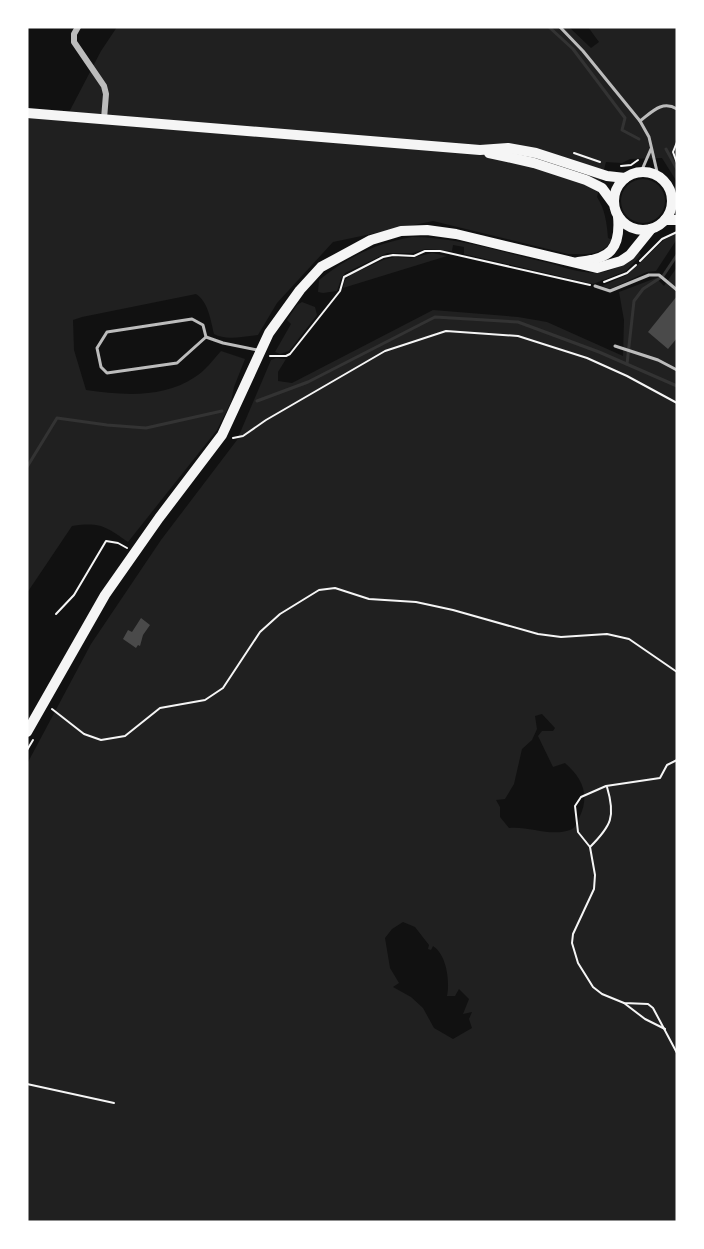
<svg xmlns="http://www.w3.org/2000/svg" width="704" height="1249" font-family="Spectral,serif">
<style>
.green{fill:#202020;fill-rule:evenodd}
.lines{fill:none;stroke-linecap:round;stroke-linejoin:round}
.stream{stroke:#333;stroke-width:3}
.building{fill:#4a4a4a}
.path{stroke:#f5f5f5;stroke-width:2}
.service{stroke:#bcbcbc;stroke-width:3}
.minor{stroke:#bcbcbc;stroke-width:6}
.primary{stroke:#f5f5f5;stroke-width:10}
</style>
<rect width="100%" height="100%" fill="#111"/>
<g class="green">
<path d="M117,27h452l22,21 8,-6 -11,-15h89v155l-15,-24 -32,1 -8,4 -16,-1 -9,35c8,12 10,27 11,41l4,2c-11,17 -27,14 -44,14l-135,-33 -100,21 -56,61 -19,32c-13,1 -32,6 -44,-1 -3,-13 -6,-33 -18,-40l-114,23 -9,3 1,30 12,40c36,5 76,9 109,-13 10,-6 18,-17 26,-26l24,8 -11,28 -3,15 -14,28 -89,112c-23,-16 -28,-20 -56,-16l-45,67v-475h39l35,-67z"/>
<circle cx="643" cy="201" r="22"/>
<path d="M677,233v6l-21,32 -9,1 -37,17 -8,-3 25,-11 37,-35z"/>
<path d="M412,237c46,0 92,16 137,26 17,5 36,12 54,9 15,-2 24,-12 35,-21l3,4 -15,16 -33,13 -129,-30v-7l-11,-2 -1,6 -27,-2 -12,4h-26l-42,20 -4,6 -4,12 -14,2 -5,-1 1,-12c29,-23 57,-37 93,-43z"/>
<path d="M432,253l15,3 -104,32 2,-8 5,-5 33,-15 12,-3 17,1z"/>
<path d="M677,267v955h-650v-458l64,-120 70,-104 76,-100 34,-80 5,-2 10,1 -8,13v9l14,2 141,-73 85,7 29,5 76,34 1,-36 -5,-28 37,-14 8,8zM542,714l13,14 -2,3h-11l-4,5 15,31 12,-4c17,15 25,31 15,53 -2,5 -4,12 -10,14 -19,7 -41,-4 -61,-2l-9,-11v-10l-4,-7 9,-1 9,-15 8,-35 10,-9 5,-11 -2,-13zM403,922l12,5 14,18 -1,4 3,1 2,-4c14,9 17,36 14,50h8l4,-7 10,10 -6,15 9,-2 -3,7 3,9 -19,11 -19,-11 -11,-20 -12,-11 -18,-10 6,-4 -9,-15 -5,-30 7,-9z"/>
<path d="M302,302l13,5 2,8 -28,36 -9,3 -5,-2 16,-28 -4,-4 10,-15z"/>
</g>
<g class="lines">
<g class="stream">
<path d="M549,27l24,22 52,69 -3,12 17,9"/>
<path d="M666,149l11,20"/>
<path d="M627,364l7,-63 9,-12 20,-13 14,-21"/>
<path d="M257,401l51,-19 127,-65 83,5 81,30 78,34"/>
<path d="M27,467l30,-49 50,7 39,3 76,-17"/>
</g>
</g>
<g class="building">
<path d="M677,296v42l-9,11 -20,-17z"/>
<path d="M141,618l9,7 -7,10 -3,11 -2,-1 -2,3 -13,-9 5,-9 4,2z"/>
</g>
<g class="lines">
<g class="path">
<path d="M677,142l-4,10 4,11"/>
<path d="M574,153l26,9"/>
<path d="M621,166l10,-1 7,-5"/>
<path d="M640,261l22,-22 15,-7"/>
<path d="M604,282l23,-9 9,-8"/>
<path d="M270,356h16l4,-2 50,-63 4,-14 39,-20 10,-2 21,1 11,-5h15l150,34"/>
<path d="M233,438l10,-2 23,-16 119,-69 61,-20 72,5 69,22 40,18 50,27"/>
<path d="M56,614l18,-19 32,-54 12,2 9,5"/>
<path d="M52,709l32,25 17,6 24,-4 35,-28 45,-8 18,-12 37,-56 20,-18 39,-24 16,-2 34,11 47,3 37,8 85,24 23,3 46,-3 22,5 48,33"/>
<path d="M27,750l6,-10"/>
<path d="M677,760l-10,5 -7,13 -54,8 -25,11 -6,9 3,26 12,15 5,28 -1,14 -21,45 -1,9 6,20 15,24 9,7 22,9 24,1 5,4 24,45"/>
<path d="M590,847c21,-21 26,-30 17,-60"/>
<path d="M624,1003l21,16 20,10"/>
<path d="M27,1084l87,19"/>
</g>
<g class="service">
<path d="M560,27l23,24 57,70 9,16 9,39"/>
<path d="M640,121c12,-9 22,-21 37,-12"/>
<path d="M641,172l10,-23"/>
<path d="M595,286l15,5 39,-16h10l18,15"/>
<path d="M192,319l11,6 3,12 -29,26 -70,10 -6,-6 -4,-19 10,-16z"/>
<path d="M206,337l17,6 34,7"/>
<path d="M615,346l43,14 19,10"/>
</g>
<path class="minor" d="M78,27l-4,7v8l30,44 2,8 -2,25"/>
<g class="primary">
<path d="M27,113l453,37 28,-2 28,5 71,23 18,2"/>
<path d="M489,153l45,10 52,17 16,8 11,15"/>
<circle cx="643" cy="201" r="29"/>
<path d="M665,220h12"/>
<path d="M578,262c32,-3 43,-13 40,-46"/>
<path d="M27,732l78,-137 54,-77 63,-83 47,-102 31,-43 21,-23 50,-27 30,-9 26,-1 29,4 141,34 24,-7 9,-6 21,-26"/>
</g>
</g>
<rect width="704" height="1249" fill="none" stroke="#ffffff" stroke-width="57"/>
</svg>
